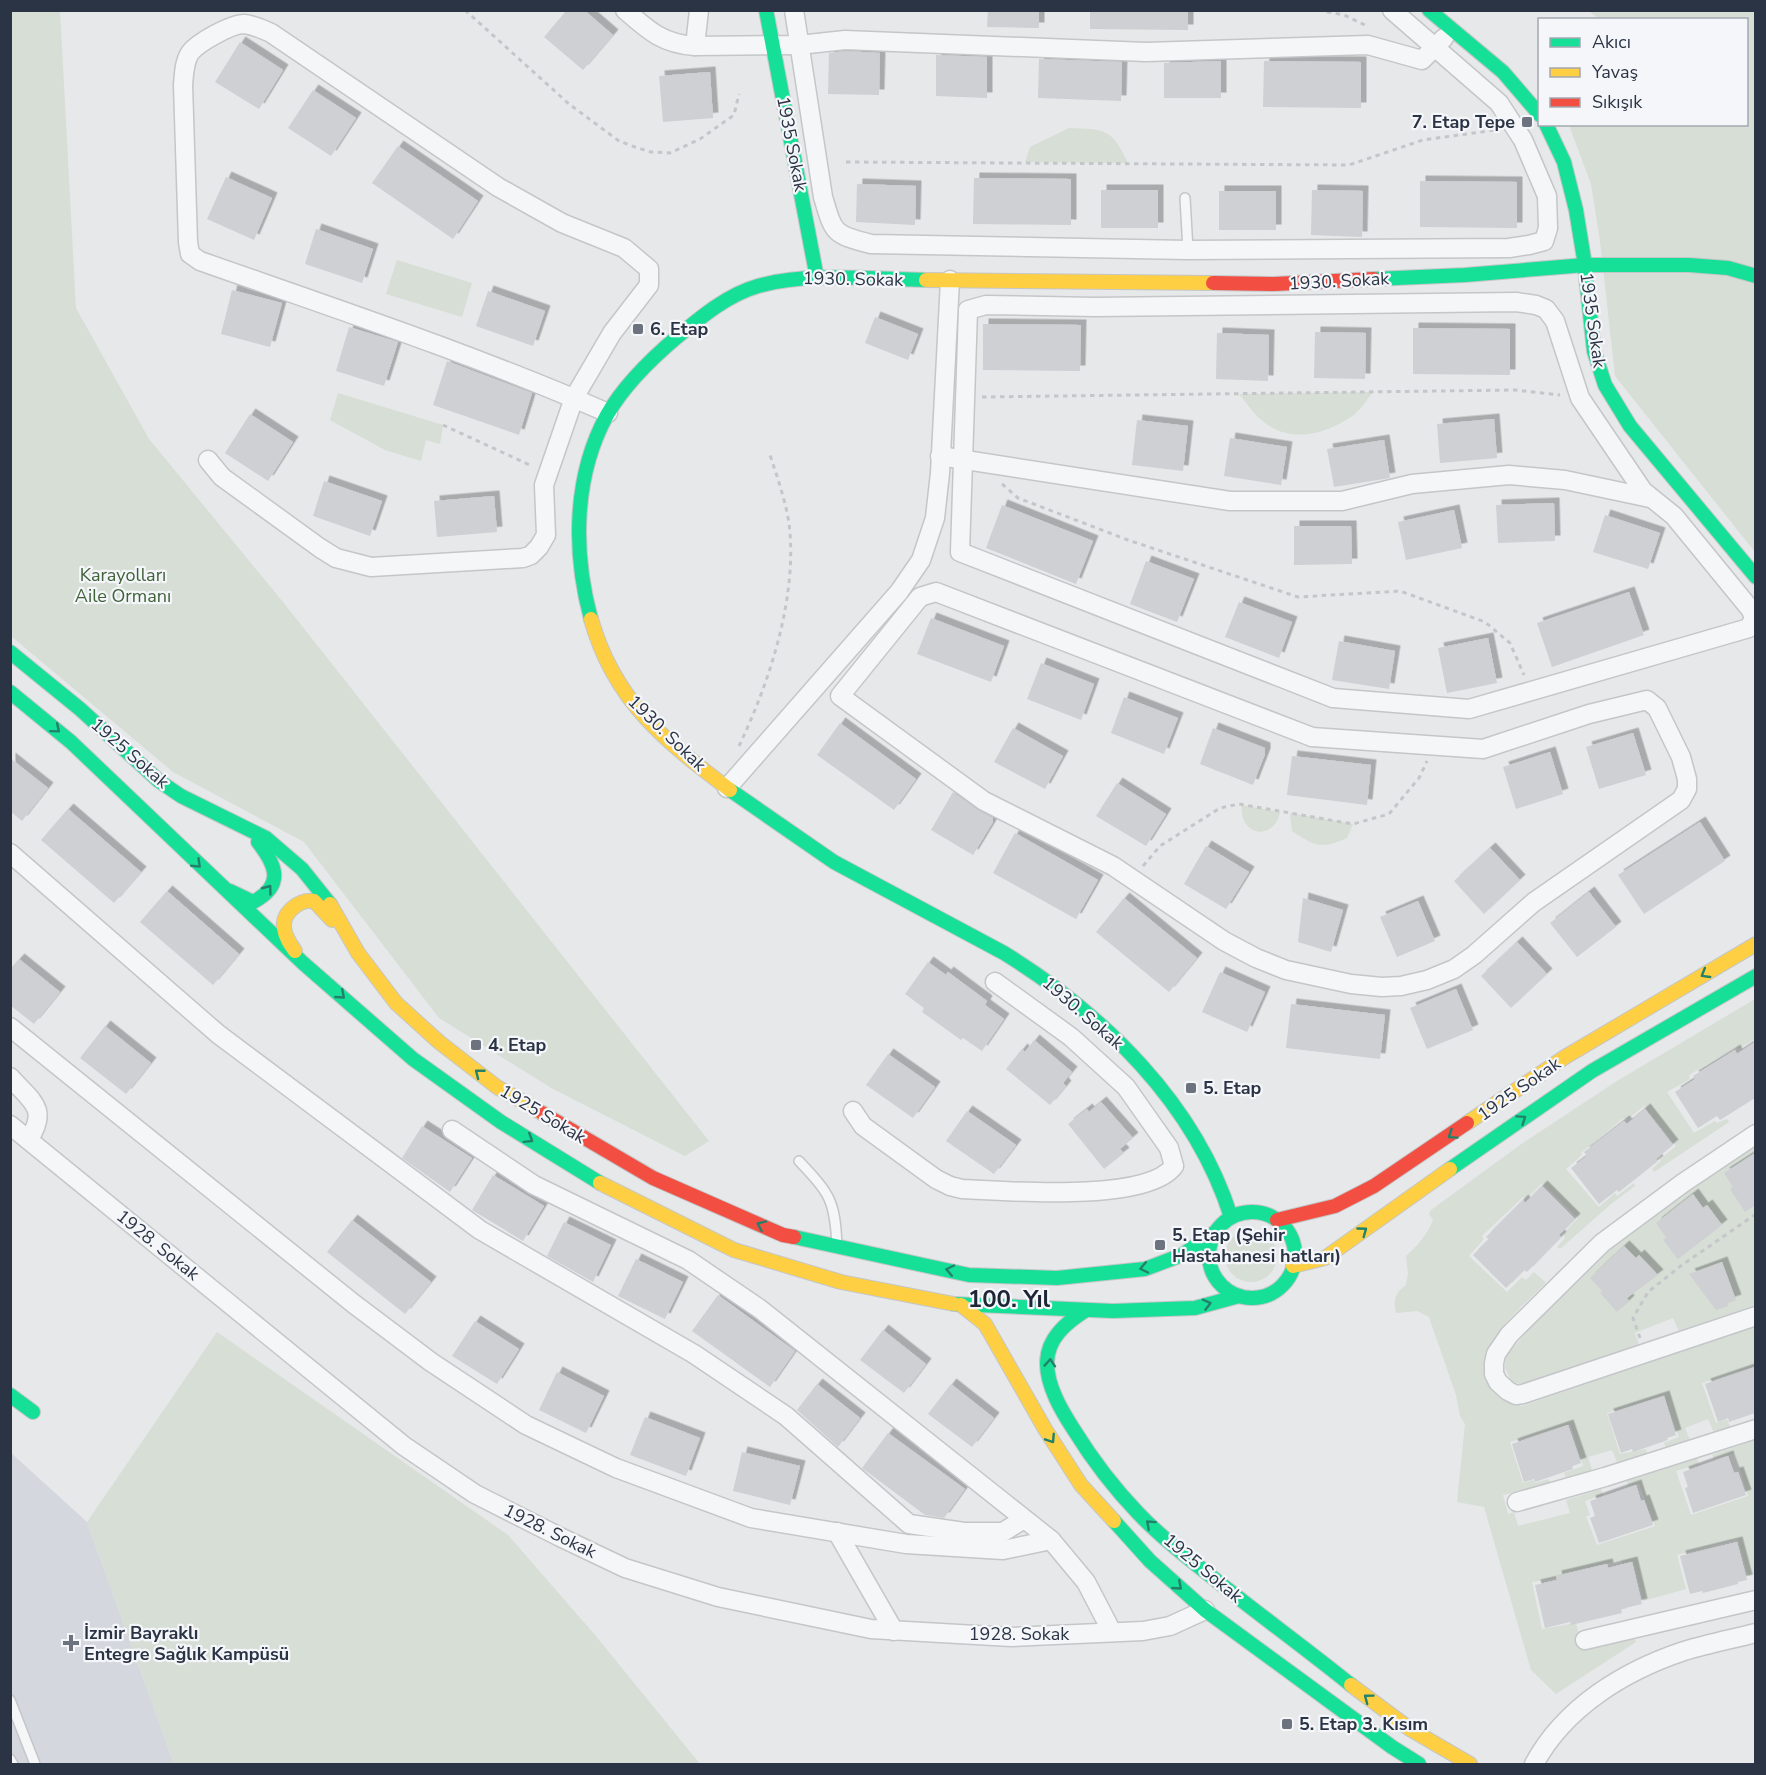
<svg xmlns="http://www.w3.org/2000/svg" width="1766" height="1775" font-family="'Nunito Sans',sans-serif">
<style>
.built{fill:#d4d7dd}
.green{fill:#d6ded6}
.building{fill:#ced0d3;filter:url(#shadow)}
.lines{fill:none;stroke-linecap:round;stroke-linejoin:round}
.lane-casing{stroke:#c4c6c8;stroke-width:12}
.street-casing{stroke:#c4c6c8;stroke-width:21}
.fast-casing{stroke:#c4c6c8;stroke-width:16}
.slow-casing{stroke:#c4c6c8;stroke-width:16}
.jam-casing{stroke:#c4c6c8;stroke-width:16}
.path{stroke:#c5c6ca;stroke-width:3;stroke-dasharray:4.5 4.5;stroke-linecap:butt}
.lane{stroke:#f5f6f7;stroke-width:9}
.street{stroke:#f5f6f7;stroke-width:18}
.fast{stroke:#16e098;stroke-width:14}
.slow{stroke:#ffcf43;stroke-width:14}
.jam{stroke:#f24e42;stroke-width:14}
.oneway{stroke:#22816a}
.poi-dot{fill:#6c737f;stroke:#f4f6f9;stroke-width:2}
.labels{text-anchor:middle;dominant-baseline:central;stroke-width:4.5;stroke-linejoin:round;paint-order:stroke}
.poi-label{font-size:18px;font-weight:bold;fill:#2b3445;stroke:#f4f6f9;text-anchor:start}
.street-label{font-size:18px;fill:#2b3445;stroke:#f4f6f9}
.park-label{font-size:18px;fill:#3f6138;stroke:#f4f6f9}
.district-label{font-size:24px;font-weight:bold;fill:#1d2536;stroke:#f4f6f9}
</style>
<defs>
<filter id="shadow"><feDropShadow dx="5.5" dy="-5.5" stdDeviation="0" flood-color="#0004"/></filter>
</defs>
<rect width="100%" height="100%" fill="#e6e8ea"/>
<path class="built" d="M10,1452l77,70 87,242h-163z"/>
<g class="green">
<path d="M10,11h50l16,297 73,131 134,163 426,539 -24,15 -132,-67 -114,-71 -135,-176 -131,-70 -162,-136z"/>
<path d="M1589,11h166v541l-140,-176 -15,-135 -9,-57 -21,-56 2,-4h174v-104l-147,-1z"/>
<path d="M1069,128c37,1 43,1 59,35l-103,-1 5,-15z"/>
<path d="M397,260l75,23 -10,34 -76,-23z"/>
<path d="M1373,392c-6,7 -11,16 -18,22 -26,19 -63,31 -91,8 -10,-7 -17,-19 -25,-28z"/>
<path d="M338,393l105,32 -3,19 -14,-4 -5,21 -36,-11 -55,-30z"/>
<path d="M1241,805l39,7c-2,17 -22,28 -34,12 -4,-5 -4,-13 -5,-19z"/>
<path d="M1290,813l63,11 -6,14c-26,12 -32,8 -55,-7z"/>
<path d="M1755,999v40l-17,10 -2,-2 -47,28 1,4 -23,13 27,41 21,-12 2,2 10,-4 2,3 -75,50 -2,-3 9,-8 -1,-2 16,-13 -32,-40 -16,13h-6l-41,34 1,2 -16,14 33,38 16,-14 2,3 17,-13 1,3 -24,18 -51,45 -3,-2 8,-9 -2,-4 15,-16 -36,-35 -16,16 -3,-2 -41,39 2,3 -15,17 38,36 15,-15 4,3 8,-8 12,11c-20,20 -78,67 -58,100 3,5 11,13 16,16 5,4 12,4 18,7l233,-80v40l-53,17 14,40 11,-4 3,8 -16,6 -6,-14 -23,9 5,12 -24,8 -2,-5 15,-6 -15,-42 -57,18 13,41 26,-5 1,5 -30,8 -5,-12 -24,7 4,13 -26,9 -2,-6 19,-7 -13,-42 -60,18 13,41 10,-3 2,3 14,-4 1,4 -47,12 5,19 6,-2 4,14 52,-13 -4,-13 35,-11 2,6 -18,6 5,14 -4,1 11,29 58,-19 -16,-42 -11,2 -1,-5 70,-23 2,6 -23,7 15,44 57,-19 -13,-43 -21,6 -2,-4 43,-15v134l-7,2 -10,-37 -61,16 9,34 -43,12 -10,-40 -11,2 -1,-3 -58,13v4l-31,5 10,47 34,-6 6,24 52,-10 2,5 -80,52 -25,-24 -47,-163 -27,-5 8,-78 -5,-8 -4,-21 -27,-78 -12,-6 -21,2c-3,-13 -1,-20 10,-28l2,-12 -2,-17c12,-11 21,-21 27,-36l-4,-6 2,-4 89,-65 97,-64z"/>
<path d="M1755,1145v160l-76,26 -6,-13 -38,15 4,12 -112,40 -15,-3 -7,-14 1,-12 27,-31 65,-65 50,-43z"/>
<circle cx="1251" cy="1256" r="26"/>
<path d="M217,1332l291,203 87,100 105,129h-526l-87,-242z"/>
</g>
<g class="building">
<path d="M567,10h17l29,25 -30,35 -39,-33z"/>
<path d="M988,10h51v18l-52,-1z"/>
<path d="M1090,10h98v20l-98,-1z"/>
<path d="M240,42l43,28 -24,39 -44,-27z"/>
<path d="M845,51l35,2 -1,42 -51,-1 1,-41z"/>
<path d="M936,55l51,2v41l-51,-2z"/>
<path d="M1039,59l83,3 -1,39 -83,-3z"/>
<path d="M1221,61v37h-57v-35z"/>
<path d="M1264,61l97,1v46l-98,-1z"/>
<path d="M710,72l3,46 -50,4 -4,-46z"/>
<path d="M313,90l43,28 -25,38 -43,-28z"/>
<path d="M398,146l80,55 -25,38 -81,-56z"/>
<path d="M226,177l46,21 -18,42 -47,-21z"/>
<path d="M974,178l97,1v46l-98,-1z"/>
<path d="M1420,181l97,1v46l-97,-1z"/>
<path d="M857,184l59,2 -1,39 -59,-3z"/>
<rect x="1101" y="190" width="57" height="38"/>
<path d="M1312,190l51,1 -1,46 -51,-2z"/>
<rect x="1219" y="191" width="57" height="39"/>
<path d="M316,229l57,20 -11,34 -57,-19z"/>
<path d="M232,290l50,13 -12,44 -49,-13z"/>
<path d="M488,291l57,20 -12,35 -57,-20z"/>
<path d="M875,317l43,17 -10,26 -43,-17z"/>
<path d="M983,324l98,1 -1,46 -97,-1z"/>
<path d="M349,327l49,15 -14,44 -48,-15z"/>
<path d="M1413,328l97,1v46l-97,-1z"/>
<path d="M1315,332l51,1 -1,46 -51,-1z"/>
<path d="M1217,333l52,2 -1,46 -52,-2z"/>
<path d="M447,361l85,32 -13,42 -86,-30z"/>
<path d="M250,414l43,28 -25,39 -43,-28z"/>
<path d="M1494,419l3,39 -57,5 -3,-39z"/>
<path d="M1137,420l51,6 -5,45 -51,-6z"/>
<path d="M1230,438l57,9 -6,38 -57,-9z"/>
<path d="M1384,440l6,38 -56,9 -7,-38z"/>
<path d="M324,481l58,20 -12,35 -57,-20z"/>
<path d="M494,496l3,36 -60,5 -3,-36z"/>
<path d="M1554,503l1,38 -57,2 -2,-38z"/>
<path d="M1002,505l91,36 -17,43 -90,-36z"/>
<path d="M1454,510l8,38 -56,12 -8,-38z"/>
<path d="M1605,515l55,18 -12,36 -55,-17z"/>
<path d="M1294,526h57l1,38 -58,1z"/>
<path d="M1146,561l48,18 -17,43 -47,-18z"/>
<path d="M1629,592l15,43 -92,32 -15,-44z"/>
<path d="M1239,602l53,20 -13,36 -54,-21z"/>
<path d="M931,618l73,28 -13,36 -74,-28z"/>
<path d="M1488,638l9,45 -50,10 -9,-45z"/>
<path d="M1339,641l56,10 -6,38 -57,-9z"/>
<path d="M1041,663l53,21 -13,36 -54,-21z"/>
<path d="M1124,697l54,21 -14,36 -53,-21z"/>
<path d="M840,723l76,56 -22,31 -77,-55z"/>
<path d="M1013,728l50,28 -18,33 -51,-27z"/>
<path d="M1213,728l52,20v6l-12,31 -53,-21z"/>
<path d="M1633,733l13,42 -47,14 -13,-42z"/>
<path d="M1550,752l13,42 -47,15 -13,-42z"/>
<path d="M1292,756l79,9 -4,40 -80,-10z"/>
<path d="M10,758l38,30 -26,33 -12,-10z"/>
<path d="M1117,783l49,31 -20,32 -50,-30z"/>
<path d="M953,792l25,18 15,8v4l-20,33 -42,-25z"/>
<path d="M68,809l73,63 -27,31 -73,-63z"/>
<path d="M1700,822l25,39 -81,53 -26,-39z"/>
<path d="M1015,833l83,47 -22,39 -83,-46z"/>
<path d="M1206,846l43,26 -23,37 -42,-25z"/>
<path d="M1490,848l30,32 -36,34 -30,-33z"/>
<path d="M167,891l72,63 -26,31 -73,-63z"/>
<path d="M1589,892l27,35 -39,30 -27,-34z"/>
<path d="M1124,898l73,60 -28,34 -73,-60z"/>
<path d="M1303,898l40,12 -12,42 -33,-10z"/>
<path d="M1418,901l17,40 -38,16 -17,-40z"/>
<path d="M1517,942l30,32 -36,34 -30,-32z"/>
<path d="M19,959l41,33 -26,32 -24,-19v-36z"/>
<path d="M928,962l18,13 2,-3 39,29 -2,4 19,14 -22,32 -19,-13 -2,2 -39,-28 2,-4 -19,-14z"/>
<path d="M1220,972l45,20 -18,40 -45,-20z"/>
<path d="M1456,989l17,41 -46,19 -17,-41z"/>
<path d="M1291,1004l94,11 -5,44 -94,-11z"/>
<path d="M105,1026l46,37 -25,31 -46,-36z"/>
<path d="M1034,1040l38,32 -9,11 3,3 -16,19 -44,-36 16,-20 3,3z"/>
<path d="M1755,1042v56l-35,22 -3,-4 -19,12 -23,-36 20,-13 -2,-3 42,-26 2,4z"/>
<path d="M888,1054l47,33 -22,31 -47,-33z"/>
<path d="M1101,1102l32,36 -13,11 4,4 -20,16 -36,-45 19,-15 2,3z"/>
<path d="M1645,1109l28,36 -17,14 2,2 -39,31 -2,-2 -18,14 -28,-36 16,-12 -3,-4 40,-31 3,3z"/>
<path d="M967,1111l49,34 -22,29 -48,-33z"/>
<path d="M422,1126l50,32 -22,34 -48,-34z"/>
<path d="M1755,1153v52l-10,7 -15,-23 3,-2 -9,-14z"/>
<path d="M493,1175l51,31 -21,35 -51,-31z"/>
<path d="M1542,1186l33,33 -16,16 2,2 -34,35 -3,-2 -18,18 -33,-33 16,-16 -3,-2 37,-37 2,3z"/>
<path d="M1693,1194l10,14 4,-3 15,20 -44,34 -15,-19 3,-3 -10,-14z"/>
<path d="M352,1220l79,62 -26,32 -78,-62z"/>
<path d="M564,1222l47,23 -18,37 -46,-26z"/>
<path d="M1624,1246l12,12 3,-3 19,20 -31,23 2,3 -12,11 -17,-19 2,-2 -12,-13z"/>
<path d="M636,1259l47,23 -18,37 -47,-23z"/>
<path d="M1722,1262l14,38 -9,3 1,3 -12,4 -27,-36z"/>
<path d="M718,1295l77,56 -25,36 -78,-56z"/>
<path d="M475,1321l44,28 -22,35 -45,-28z"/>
<path d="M883,1330l43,34 -22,29 -44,-33z"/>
<path d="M1755,1367v46l-26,9 -1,-4 -10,4 -13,-38z"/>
<path d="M557,1372l47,24 -18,37 -47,-23z"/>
<path d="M817,1384l43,34 -22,29 -41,-37z"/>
<path d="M951,1384l43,34 -22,29 -44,-33z"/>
<path d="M1664,1396l12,39 -9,3 1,2 -35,12 -1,-3 -11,4 -13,-39z"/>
<path d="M645,1417l55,21 -14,38 -56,-21z"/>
<path d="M1568,1425l13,38 -9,3 1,3 -38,13 -1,-3 -10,3 -12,-38z"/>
<path d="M888,1433l77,56 -21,29 -19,-3 -63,-47z"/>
<path d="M742,1452l58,14 -10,39 -57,-14z"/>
<path d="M1728,1456l6,17 4,-1 8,23 -53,18 -8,-25 3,-1 -5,-15z"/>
<path d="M1636,1485l5,16 3,-1 9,25 -54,18 -9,-25 5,-2 -5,-15z"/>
<path d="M1737,1542l10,38 -9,2v2l-35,9 -1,-2 -12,3 -10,-38z"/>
<path d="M1632,1562l10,42 -21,5 1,4 -51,12 -1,-3 -25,6 -10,-43 22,-5 -1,-4 51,-12 1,4z"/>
</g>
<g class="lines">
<defs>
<g id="lane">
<path d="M1185,198l3,52"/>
<path d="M799,1161c31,33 36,39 38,85"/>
<path d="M10,1700l25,64"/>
<path d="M10,1759l3,5"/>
</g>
<g id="street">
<path d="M625,10c24,21 38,34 70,36l104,-1 46,-5 301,12 222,-7 54,15 22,-22"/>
<path d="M794,10l29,187c11,37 10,37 48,47l317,6 321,-2 20,-3 15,-4 4,-13 -1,-32 -24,-56 -24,-37 -107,-93"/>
<path d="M695,46l4,-36"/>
<path d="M1516,302l20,3 10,4 9,12 25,77 63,93 31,25 77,94 3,8 -5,10 -280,81 -136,-11 -373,-146 8,-242 18,-5 109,2z"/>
<path d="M940,456l290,45h112l70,-17 97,-9 56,5 85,18"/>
<path d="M208,460l14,17 98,71 16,10 35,9 152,-9 8,-3 8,-8 7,-12 -2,-50 30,-87 38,-65 37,-48v-16l-25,-21 -62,-25 -64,-36 -227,-154c-9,-4 -17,-8 -27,-9 -13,0 -47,19 -54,29 -6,9 -6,22 -7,32l5,157 2,12 10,7c137,48 275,94 408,152"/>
<path d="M936,592l376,145 171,12 106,-35 58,-14 10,8 24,49 6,22v10l-6,11 -147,102 -60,53 -20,14 -27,11 -26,6 -19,1 -31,-3 -65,-14 -30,-12 -32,-17 -111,-75 -129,-65 -144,-105 80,-99z"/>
<path d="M727,788l172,-196 22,-32 14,-42 5,-45 10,-193"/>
<path d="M10,853l208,181 262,196 214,124 92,62 123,108 55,8h39l21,-13"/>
<path d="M10,1027l344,277 77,58 95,63 90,43 135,50 155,26 97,6 48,-10"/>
<path d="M10,1077c21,24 39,31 19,62"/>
<path d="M853,1111l10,15 73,53 14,7 12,3c43,2 185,14 212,-23l-5,-18 -43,-61 -55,-50 -76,-55"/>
<path d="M10,1125l394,321 71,48 85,43 65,31 93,29 153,32 140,8 132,-6 27,-5 35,-16"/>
<path d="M452,1130l82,55 154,75 72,49 291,231 35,42 26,50"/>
<path d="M1756,1134l-73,49 -81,60 -93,92 -13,19 -2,9v11l4,8 10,9 8,4 7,-1 233,-78"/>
<path d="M1517,1502l88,-25 151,-48"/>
<path d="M837,1532l57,99"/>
<path d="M1585,1640l171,-40"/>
<path d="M1534,1764c31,-57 90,-93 150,-113 23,-7 48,-12 72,-18"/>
</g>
<g id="fast">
<path d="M766,10l51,268"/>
<path d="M1429,10l74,62 37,43"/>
<path d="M1546,124l18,38 12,48 8,49 10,92 11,34 25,41 126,151"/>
<path d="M1374,279l91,-4 120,-10h104l39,3 28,8"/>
<path d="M591,619c-18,-66 -18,-142 16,-204 17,-30 44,-56 70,-78 24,-20 50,-42 81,-51 49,-14 115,-7 168,-6"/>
<path d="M10,652l70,57 79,72 22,15 85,42 36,31 28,35"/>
<path d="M10,692l61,50 232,221 110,96 88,63 99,61"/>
<path d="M730,790l104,72 170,91c100,62 191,150 227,264"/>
<path d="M230,891l23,11c31,-16 24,-36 5,-60"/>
<path d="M1450,1169l142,-98 164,-95"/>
<circle cx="1252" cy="1255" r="43"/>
<path d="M794,1237l175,38 88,3 88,-9 37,-14 32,-22"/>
<path d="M954,1304l159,7 82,-3 44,-12"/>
<path d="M1086,1310c-19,12 -39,28 -39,53 0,23 14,47 27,67 18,29 40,58 64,83 21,22 45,41 69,60 47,38 97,74 144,112"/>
<path d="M10,1395l23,17"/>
<path d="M1114,1521l36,40 55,49 187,137 27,17"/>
</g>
<g id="slow">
<path d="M926,280l287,3"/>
<path d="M591,619c23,82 74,122 139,171"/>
<path d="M330,904l28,49 38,50 43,39 58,45 45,26"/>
<path d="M295,951c-5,-7 -10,-14 -11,-23 -2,-16 16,-29 30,-27l18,19"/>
<path d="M1467,1123l98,-66 191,-113"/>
<path d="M600,1183l134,67 107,32 113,22"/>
<path d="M1293,1266l32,-8 125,-89"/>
<path d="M961,1305l24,19 60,105 36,56 33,36"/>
<path d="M1351,1685l59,44 60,35"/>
</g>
<g id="jam">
<path d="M1213,283l61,1 100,-5"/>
<path d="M542,1113l111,65 130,57 11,2"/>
<path d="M1277,1220l58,-14 39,-20 93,-63"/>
</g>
</defs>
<use href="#lane" class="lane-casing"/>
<use href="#street" class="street-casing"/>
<use href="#fast" class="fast-casing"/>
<use href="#slow" class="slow-casing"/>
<use href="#jam" class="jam-casing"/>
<g class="path">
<path d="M465,10l104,94 50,37 16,6 16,5 19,1 30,-14 34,-24 5,-21"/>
<path d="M1318,10l26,5 23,11"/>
<path d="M846,162l503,3 74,-25 72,-10"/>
<path d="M982,397l533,-7 45,5"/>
<path d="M443,425l89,41"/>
<path d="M1002,484l16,14 110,42 170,57 102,-6 85,31 25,21 14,32"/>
<path d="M739,746c31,-65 59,-150 50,-223 -4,-24 -12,-47 -20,-71"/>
<path d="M1143,866l17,-20 60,-38 19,-4 114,20 36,-10 30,-36 8,-17"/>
<path d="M1640,1338l-7,-20 15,-26 34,-27 74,-51"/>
</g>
<use href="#lane" class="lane"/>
<use href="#street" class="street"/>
<use href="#fast" class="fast"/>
<use href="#slow" class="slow"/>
<use href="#jam" class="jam"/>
</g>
<defs><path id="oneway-chevron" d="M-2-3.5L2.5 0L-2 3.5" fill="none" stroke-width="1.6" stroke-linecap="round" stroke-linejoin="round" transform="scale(1.5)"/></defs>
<g class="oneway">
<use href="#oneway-chevron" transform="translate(56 729) rotate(40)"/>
<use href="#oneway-chevron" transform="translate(197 864) rotate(44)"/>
<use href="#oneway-chevron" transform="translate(268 889) rotate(-53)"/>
<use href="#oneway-chevron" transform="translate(1705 974) rotate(149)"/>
<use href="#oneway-chevron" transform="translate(341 995) rotate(41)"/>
<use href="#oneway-chevron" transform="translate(479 1073) rotate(-142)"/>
<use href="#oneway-chevron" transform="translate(1522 1119) rotate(-34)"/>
<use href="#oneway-chevron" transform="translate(1452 1135) rotate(146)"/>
<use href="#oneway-chevron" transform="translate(529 1139) rotate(32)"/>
<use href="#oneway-chevron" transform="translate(761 1225) rotate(-156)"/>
<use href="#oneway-chevron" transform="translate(1363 1231) rotate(-36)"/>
<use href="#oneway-chevron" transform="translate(1144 1268) rotate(168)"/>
<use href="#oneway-chevron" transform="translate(950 1270) rotate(-168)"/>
<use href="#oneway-chevron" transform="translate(1207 1304) rotate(-14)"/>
<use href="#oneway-chevron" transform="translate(1050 1363) rotate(-86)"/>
<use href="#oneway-chevron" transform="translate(1051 1439) rotate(57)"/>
<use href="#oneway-chevron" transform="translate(1150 1524) rotate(-138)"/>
<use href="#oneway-chevron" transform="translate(1178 1586) rotate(41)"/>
<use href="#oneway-chevron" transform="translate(1368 1698) rotate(-143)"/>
</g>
<g class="poi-dot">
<rect x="1521" y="116" width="12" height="12" rx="3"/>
<rect x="632" y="323" width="12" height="12" rx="3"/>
<rect x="470" y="1039" width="12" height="12" rx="3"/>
<rect x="1185" y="1082" width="12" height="12" rx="3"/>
<rect x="1154" y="1239" width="12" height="12" rx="3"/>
<path d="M68 1634h6v6h6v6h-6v6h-6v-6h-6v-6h6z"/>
<rect x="1281" y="1718" width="12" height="12" rx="3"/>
</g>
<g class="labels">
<g class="poi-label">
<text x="1515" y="122" text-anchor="end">7. Etap Tepe</text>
<text x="650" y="329">6. Etap</text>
<text x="488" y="1045">4. Etap</text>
<text x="1203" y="1088">5. Etap</text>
<text x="1172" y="1235">5. Etap (Şehir<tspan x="1172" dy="21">Hastahanesi hatları)</tspan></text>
<text x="84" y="1633">İzmir Bayraklı<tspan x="84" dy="21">Entegre Sağlık Kampüsü</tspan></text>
<text x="1299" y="1724">5. Etap 3. Kısım</text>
</g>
<g class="street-label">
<text transform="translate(792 144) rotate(79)">1935 Sokak</text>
<text transform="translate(853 279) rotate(1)">1930. Sokak</text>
<text transform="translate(1339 281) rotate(-3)">1930. Sokak</text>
<text transform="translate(1593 320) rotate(82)">1935 Sokak</text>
<text transform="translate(667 733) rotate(44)">1930. Sokak</text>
<text transform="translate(130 753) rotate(41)">1925 Sokak</text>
<text transform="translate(1083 1013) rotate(41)">1930. Sokak</text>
<text transform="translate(1519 1089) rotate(-35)">1925 Sokak</text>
<text transform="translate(543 1114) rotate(31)">1925 Sokak</text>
<text transform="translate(158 1245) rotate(39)">1928. Sokak</text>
<text transform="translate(550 1531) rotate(26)">1928. Sokak</text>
<text transform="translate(1203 1568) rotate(40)">1925 Sokak</text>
<text x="1019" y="1634">1928. Sokak</text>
</g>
<g class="park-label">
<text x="123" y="575">Karayolları<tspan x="123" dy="21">Aile Ormanı</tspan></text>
</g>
<g class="district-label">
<text x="1009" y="1299">100. Yıl</text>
</g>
</g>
<rect width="1766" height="1775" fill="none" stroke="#2b3445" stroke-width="24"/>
<rect x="1538" y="18" width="210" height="108" fill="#f4f6f9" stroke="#a4a8b1" stroke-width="1.5"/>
<rect x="1550" y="38" width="30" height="9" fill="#16e098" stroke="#a4a8b1" stroke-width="1.5"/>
<text x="1592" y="48" font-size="18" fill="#2b3445">Akıcı</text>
<rect x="1550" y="68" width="30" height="9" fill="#ffcf43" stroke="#a4a8b1" stroke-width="1.5"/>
<text x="1592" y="78" font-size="18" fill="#2b3445">Yavaş</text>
<rect x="1550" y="98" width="30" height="9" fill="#f24e42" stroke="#a4a8b1" stroke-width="1.5"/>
<text x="1592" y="108" font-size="18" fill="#2b3445">Sıkışık</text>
</svg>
